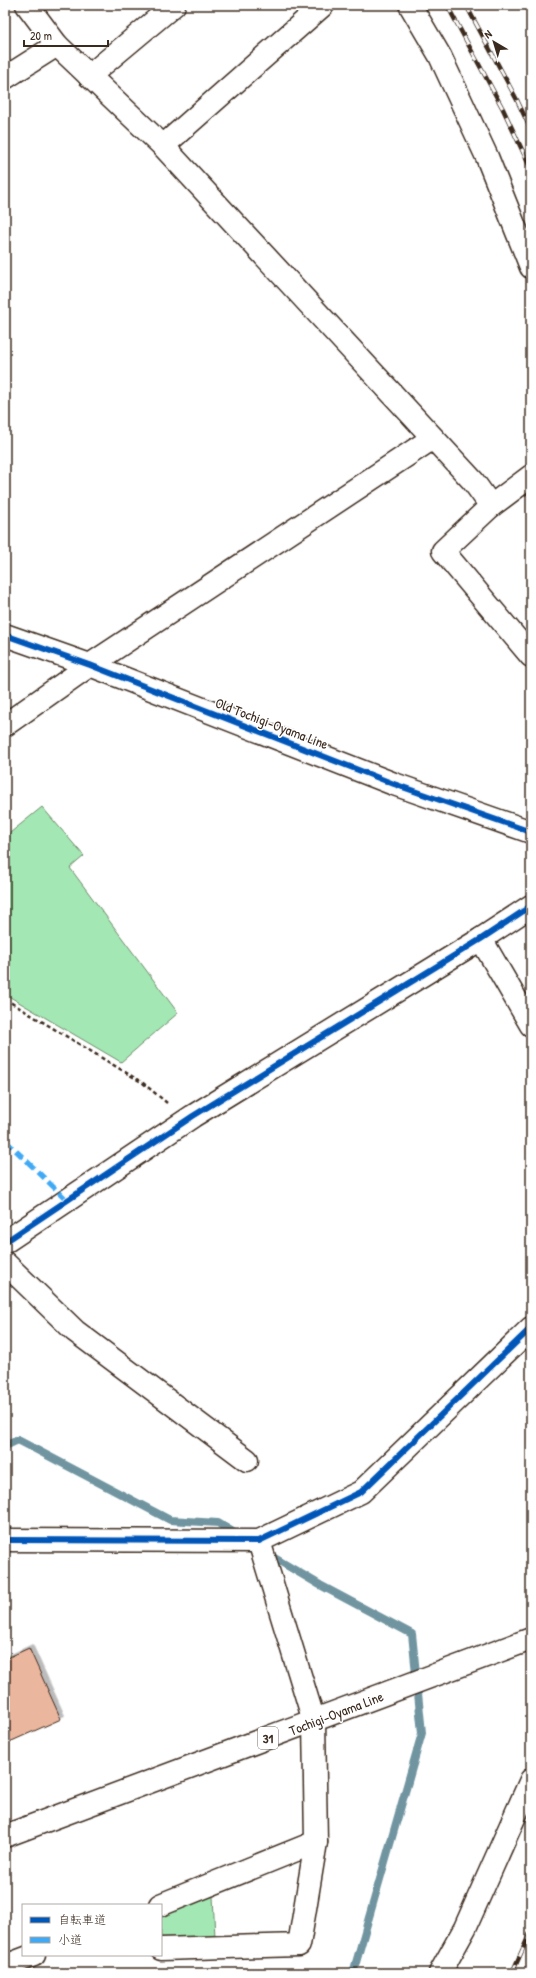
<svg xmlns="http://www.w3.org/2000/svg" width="536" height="1978" font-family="'Patrick Hand','Klee One',sans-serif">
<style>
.green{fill:#a3e8b4;stroke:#6f8969}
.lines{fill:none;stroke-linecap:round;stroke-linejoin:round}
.stream{stroke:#7195a0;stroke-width:8}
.building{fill:#ebb69e;stroke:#3b2a1e;filter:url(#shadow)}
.minor-casing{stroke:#3b2a1e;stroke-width:25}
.major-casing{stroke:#3b2a1e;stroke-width:25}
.path{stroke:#3b2a1e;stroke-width:2.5;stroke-dasharray:4 3;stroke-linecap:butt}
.minor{stroke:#fff;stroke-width:22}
.major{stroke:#fff;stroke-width:22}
.rail-casing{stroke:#3b2a1e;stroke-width:4.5}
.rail{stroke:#fff;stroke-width:3;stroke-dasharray:9;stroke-linecap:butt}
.quiet{stroke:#3fa9f5;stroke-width:5;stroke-dasharray:10 5;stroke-linecap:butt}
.cycleway-casing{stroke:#fff;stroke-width:8}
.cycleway{stroke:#0057b8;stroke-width:6}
.labels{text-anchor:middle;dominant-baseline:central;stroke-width:3;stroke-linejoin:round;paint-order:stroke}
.shield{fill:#fff;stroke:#766a62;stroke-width:1}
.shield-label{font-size:13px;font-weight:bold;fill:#3b2a1e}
.street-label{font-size:14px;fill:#3b2a1e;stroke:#fff}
</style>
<defs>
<filter id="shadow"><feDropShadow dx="3.5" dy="-3.5" stdDeviation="0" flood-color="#0004"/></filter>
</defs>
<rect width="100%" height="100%" fill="#fff"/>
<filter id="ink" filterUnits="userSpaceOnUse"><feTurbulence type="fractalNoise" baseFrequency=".025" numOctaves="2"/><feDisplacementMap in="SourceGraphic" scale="8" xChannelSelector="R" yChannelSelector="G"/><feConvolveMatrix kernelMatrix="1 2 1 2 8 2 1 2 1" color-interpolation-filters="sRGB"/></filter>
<g filter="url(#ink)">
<g class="green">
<path d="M42,807l42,49 -14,12 108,145 -57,49 -116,-68v-157z"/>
<path d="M213,1896l2,41 -54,3v-24z"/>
</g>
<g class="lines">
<g class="stream">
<path d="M5,1446l13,-6 152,80 48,3 20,12"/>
<path d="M266,1553l54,32 92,49 10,99 -69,240"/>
</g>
</g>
<path class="building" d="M29,1648l32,71 -56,25v-85z"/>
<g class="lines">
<defs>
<g id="minor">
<path d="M27,5l30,40 106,101 160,-141"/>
<path d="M410,5l30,51 47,101 44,110"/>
<path d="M89,76l85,-71"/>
<path d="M5,78l52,-33"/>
<path d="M163,146l310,335 18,25"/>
<path d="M531,476l-40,30 -48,45 88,105"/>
<path d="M5,635l85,30 304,119 137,48"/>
<path d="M5,725l85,-60 343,-227"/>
<path d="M481,939l50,86"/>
<path d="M5,1242l188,-126 288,-177 50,-33"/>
<path d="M5,1263l70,68 172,129"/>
<path d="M5,1540l254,1 102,-49 170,-164"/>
<path d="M160,1905l156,-63"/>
<path d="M161,1949l138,-4 17,-103 -2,-121 -55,-180"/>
<path d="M5,1966l29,-11"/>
<path d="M440,1973l25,-45 66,-148"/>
</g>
<path id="major" d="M5,1836l526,-197"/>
</defs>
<use href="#minor" class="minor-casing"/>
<use href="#major" class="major-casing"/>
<path class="path" d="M5,999l138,84 24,20"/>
<use href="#minor" class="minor"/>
<use href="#major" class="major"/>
<defs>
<g id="rail">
<path d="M447,5l56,104 28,60"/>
<path d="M466,5l51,95 14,30"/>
<path d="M512,1973l19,-42"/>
<path d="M530,1973l1,-2"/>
</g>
</defs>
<use href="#rail" class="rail-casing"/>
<use href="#rail" class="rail"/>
<path class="quiet" d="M5,1140l62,60"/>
<defs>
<g id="cycleway">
<path d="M5,635l85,30 304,119 137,48"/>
<path d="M5,1242l188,-126 288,-177 50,-33"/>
<path d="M5,1540l254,1 102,-49 170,-164"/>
</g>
</defs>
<use href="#cycleway" class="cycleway-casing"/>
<use href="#cycleway" class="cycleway"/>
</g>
</g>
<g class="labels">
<rect class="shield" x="258" y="1727" width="20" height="22" rx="3"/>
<g class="shield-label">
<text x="268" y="1738">31</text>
</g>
<g class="street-label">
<text transform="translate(272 723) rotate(21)">Old Tochigi-Oyama Line</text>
<text transform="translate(336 1713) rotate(-21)">Tochigi-Oyama Line</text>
</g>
</g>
<rect width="536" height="1978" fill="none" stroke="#fff" stroke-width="20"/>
<rect x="10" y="10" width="516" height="1958" fill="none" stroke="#3b2a1e" stroke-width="1.5" filter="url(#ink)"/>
<rect x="22" y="1904" width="140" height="52" fill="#ffffff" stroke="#b1aaa5"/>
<rect x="30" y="1917" width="20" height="6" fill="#0057b8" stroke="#b1aaa5"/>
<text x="58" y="1924" font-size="12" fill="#3b2a1e">自転車道</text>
<rect x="30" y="1937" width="20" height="6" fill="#3fa9f5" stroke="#b1aaa5"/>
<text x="58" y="1944" font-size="12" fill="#3b2a1e">小道</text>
<g transform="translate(494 42) rotate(322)" stroke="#ffffff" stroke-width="3" paint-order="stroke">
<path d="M0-3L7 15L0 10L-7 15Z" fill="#3b2a1e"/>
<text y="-6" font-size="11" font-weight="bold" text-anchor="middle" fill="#3b2a1e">N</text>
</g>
<path d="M24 40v6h84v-6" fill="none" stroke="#3b2a1e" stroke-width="2"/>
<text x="30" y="40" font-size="12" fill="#3b2a1e" stroke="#ffffff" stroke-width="3" paint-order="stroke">20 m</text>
</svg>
